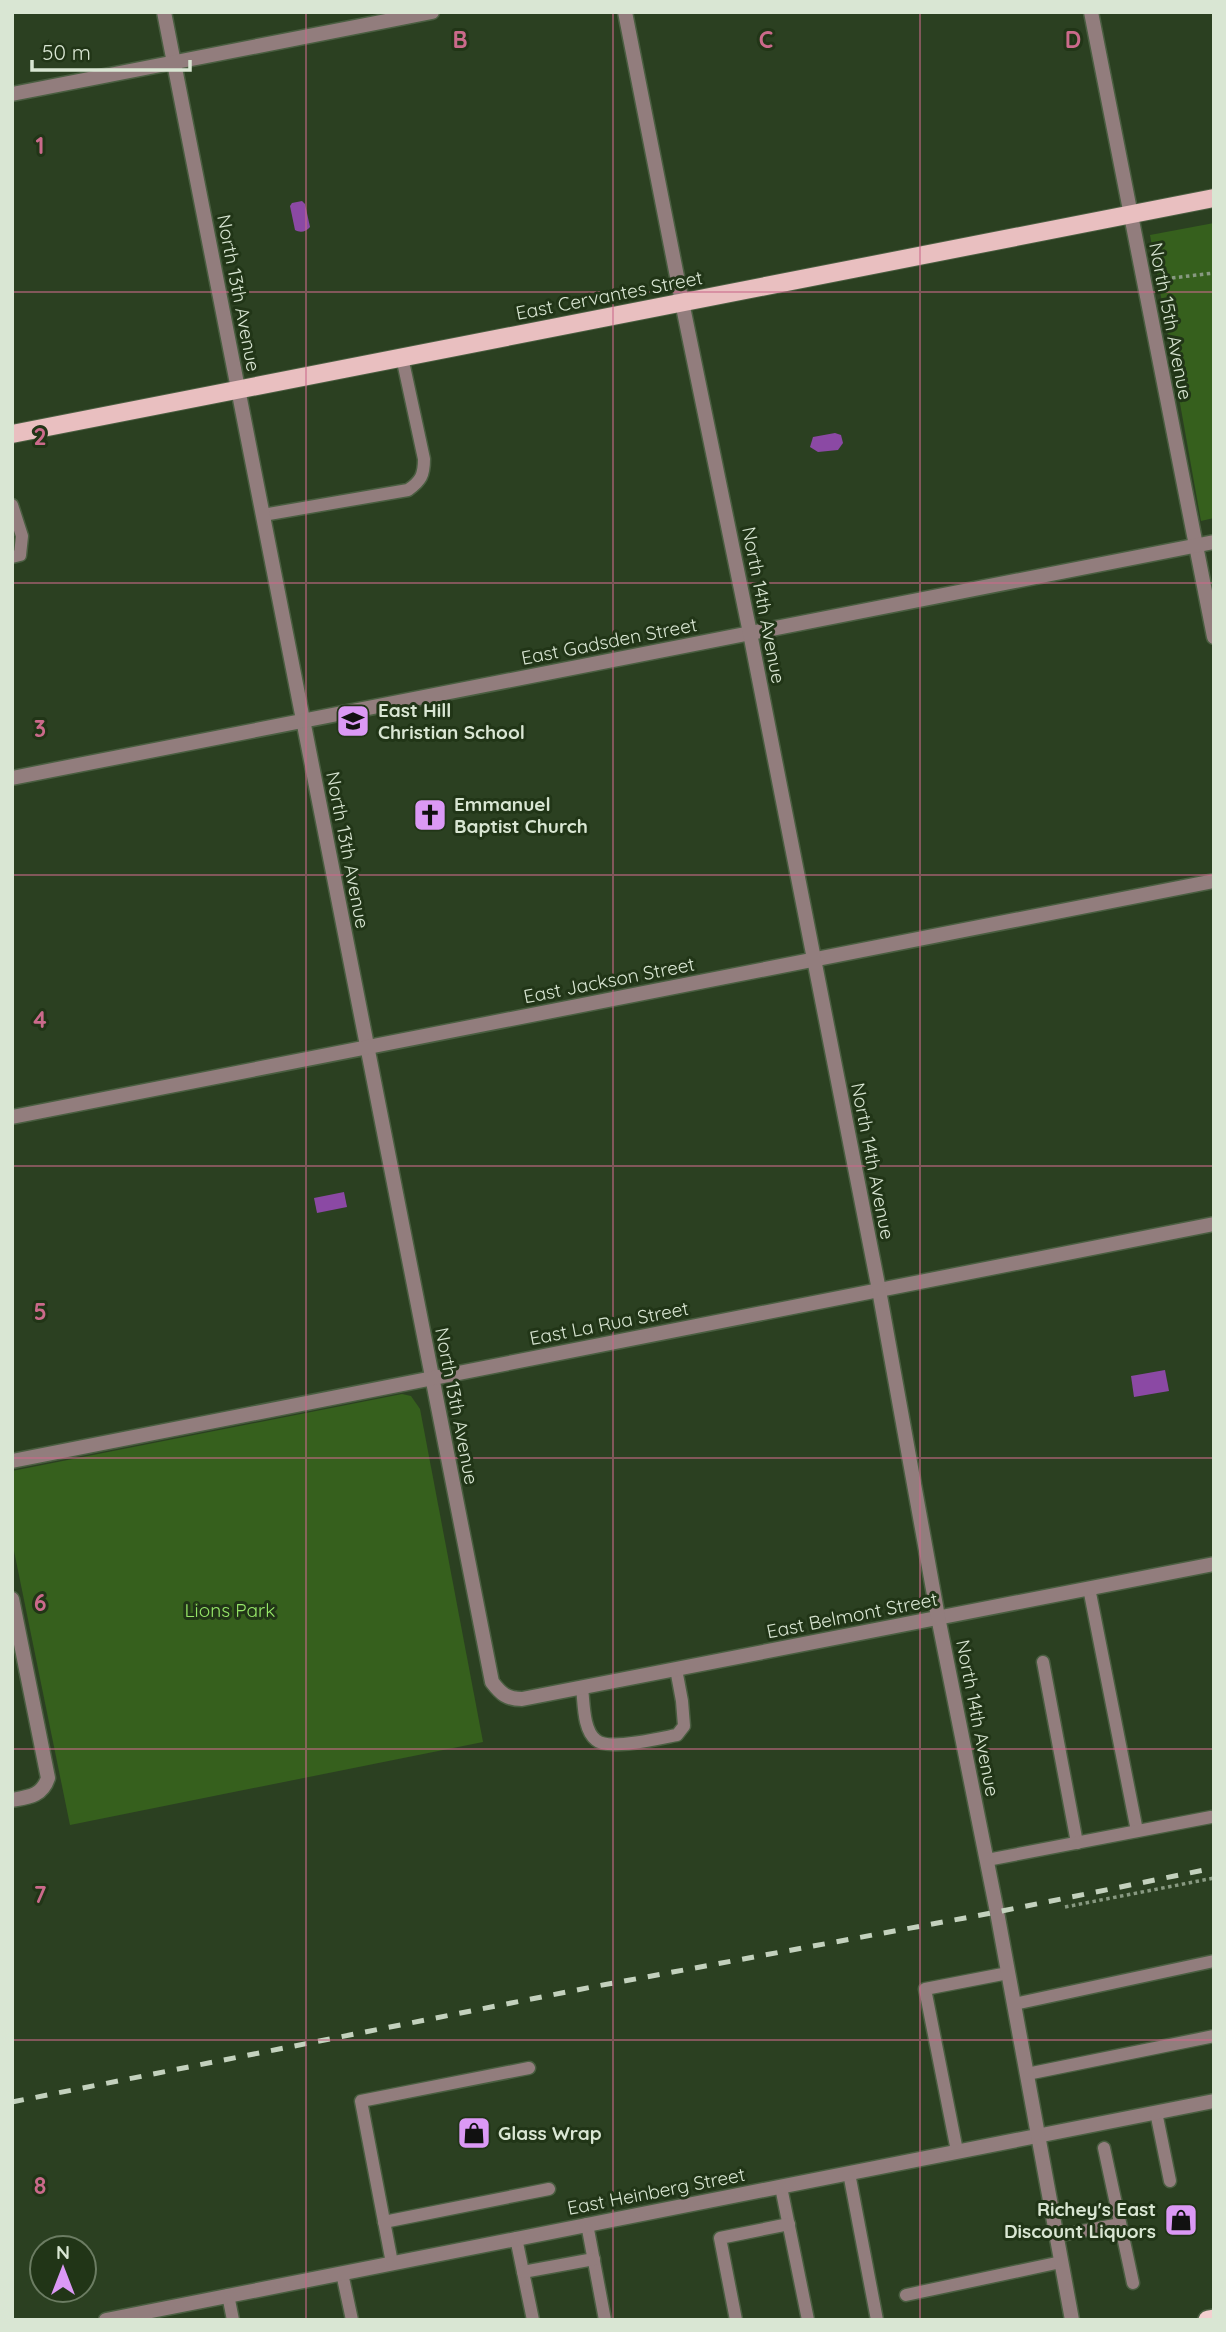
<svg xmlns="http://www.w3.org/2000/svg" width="1226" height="2332" font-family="Quicksand,sans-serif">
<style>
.green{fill:#36601d}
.water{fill:#8b49a4}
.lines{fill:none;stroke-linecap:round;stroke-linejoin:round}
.service-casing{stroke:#4a5e41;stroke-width:15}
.minor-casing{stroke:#4a5e41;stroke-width:17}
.tertiary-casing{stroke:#4a5e41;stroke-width:17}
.primary-casing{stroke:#4a5e41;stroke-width:20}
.trunk-casing{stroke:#4a5e41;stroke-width:22}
.path{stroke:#889981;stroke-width:3.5;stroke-dasharray:3.5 3.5;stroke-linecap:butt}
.service{stroke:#927d7d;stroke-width:12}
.minor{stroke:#927d7d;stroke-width:14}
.tertiary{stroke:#927d7d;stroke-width:14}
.primary{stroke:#e9bfc0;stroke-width:18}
.trunk{stroke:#f4cfd0;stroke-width:19}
.rail{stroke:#c3d1bd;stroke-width:5;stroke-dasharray:12 12;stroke-linecap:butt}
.grid{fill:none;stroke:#cb6a8b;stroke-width:2;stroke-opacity:0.55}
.labels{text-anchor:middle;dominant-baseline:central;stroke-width:6;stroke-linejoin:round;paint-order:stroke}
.street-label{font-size:19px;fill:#d9e6d3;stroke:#213517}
.poi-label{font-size:19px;font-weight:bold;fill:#d9e6d3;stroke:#213517;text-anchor:start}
.park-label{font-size:19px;fill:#97e869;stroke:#213517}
.grid-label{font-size:23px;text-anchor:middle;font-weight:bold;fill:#cb6a8b;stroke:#213517;stroke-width:6;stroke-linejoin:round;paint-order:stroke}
</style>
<rect width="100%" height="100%" fill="#2b4021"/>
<g class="green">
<path d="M1214,223v295l-13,3 -51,-286z"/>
<path d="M402,1394l9,2 9,13 63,333 -413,83 -58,-284v-70z"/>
</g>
<g class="water">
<path d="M302,201l3,3 5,23c-4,5 -10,6 -15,3l-5,-24 2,-3z"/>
<path d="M835,433l6,2 2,8 -5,7 -20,2 -8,-5 3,-10z"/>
<path d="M344,1192l3,15 -30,6 -3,-15z"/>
<path d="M1165,1370l4,21 -35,6 -3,-21z"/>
</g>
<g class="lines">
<defs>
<g id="service">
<path d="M12,505l10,31 -2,19 -8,2"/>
<path d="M263,515l145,-25c13,-9 16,-15 16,-31l-22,-102"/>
<path d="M1089,1588l48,243"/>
<path d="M1043,1662l34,181"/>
<path d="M582,1688c2,15 1,42 14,52 12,11 65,-2 81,-5l7,-9 -2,-25 -6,-32"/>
<path d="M987,1860l224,-43"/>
<path d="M1014,2004l200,-43"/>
<path d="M1027,2074l187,-38"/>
<path d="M1156,2112l14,69"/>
<path d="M1104,2148l29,135"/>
<path d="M957,2151l-32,-162 83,-16"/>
<path d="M849,2173l28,147"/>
<path d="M781,2187l27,133"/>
<path d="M384,2222l165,-33"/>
<path d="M587,2224l18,96"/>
<path d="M1056,2236l64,-12"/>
<path d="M516,2238l17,82"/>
<path d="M392,2263l-31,-162 168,-33"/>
<path d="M523,2272l71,-13"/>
<path d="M342,2273l10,47"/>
<path d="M228,2295l5,25"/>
<path d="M906,2295l155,-33"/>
<path d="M736,2320l-16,-82 69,-14"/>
</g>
<g id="minor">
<path d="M164,12l328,1670c9,12 15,17 30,17l692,-135"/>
<path d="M625,12l57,290"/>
<path d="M1091,12l123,625"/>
<path d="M12,94l420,-82"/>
<path d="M12,778l1202,-236"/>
<path d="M12,1117l1202,-236"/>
<path d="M12,1461l1202,-237"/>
<path d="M12,1599l36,179c-6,18 -19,19 -36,22"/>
<path d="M106,2320l1108,-219"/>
</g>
<path id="tertiary" d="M682,302l68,331 129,657 59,327 59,295 75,408"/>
<path id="primary" d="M12,434l1202,-236"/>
<path id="trunk" d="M1208,2320l6,-1"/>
</defs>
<use href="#service" class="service-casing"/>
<use href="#minor" class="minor-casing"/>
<use href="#tertiary" class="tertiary-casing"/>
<use href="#primary" class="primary-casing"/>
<use href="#trunk" class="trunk-casing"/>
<g class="path">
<path d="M1172,278l42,-5"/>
<path d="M1065,1907l149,-29"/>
</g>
<use href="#service" class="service"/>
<use href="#minor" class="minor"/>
<use href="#tertiary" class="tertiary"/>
<use href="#primary" class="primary"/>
<use href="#trunk" class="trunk"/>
<path class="rail" d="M12,2102l580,-115 405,-75 217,-44"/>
</g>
<path class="grid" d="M306,12v2308M613,12v2308M920,12v2308M12,292h1202M12,583h1202M12,875h1202M12,1166h1202M12,1458h1202M12,1749h1202M12,2040h1202"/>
<defs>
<symbol id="school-square" viewBox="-11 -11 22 22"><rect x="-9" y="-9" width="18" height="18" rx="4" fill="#db99f5" stroke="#213517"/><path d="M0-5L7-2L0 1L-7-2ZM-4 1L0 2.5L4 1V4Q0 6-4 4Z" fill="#111"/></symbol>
<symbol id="church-square" viewBox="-11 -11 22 22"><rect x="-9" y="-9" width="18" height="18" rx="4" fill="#db99f5" stroke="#213517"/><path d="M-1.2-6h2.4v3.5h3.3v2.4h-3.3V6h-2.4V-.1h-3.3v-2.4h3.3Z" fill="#111"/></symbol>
<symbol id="shop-square" viewBox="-11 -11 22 22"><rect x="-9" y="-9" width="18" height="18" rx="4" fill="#db99f5" stroke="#213517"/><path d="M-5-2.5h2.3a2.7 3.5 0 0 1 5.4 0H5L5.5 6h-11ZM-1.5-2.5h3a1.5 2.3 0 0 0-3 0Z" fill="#111"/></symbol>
</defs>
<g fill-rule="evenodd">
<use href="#school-square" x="334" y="702" width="38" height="38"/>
<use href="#church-square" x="411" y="796" width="38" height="38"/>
<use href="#shop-square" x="455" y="2114" width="38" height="38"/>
<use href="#shop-square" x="1162" y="2201" width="38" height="38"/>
</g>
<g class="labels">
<g class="street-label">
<text transform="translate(239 293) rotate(79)">North 13th Avenue</text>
<text transform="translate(609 295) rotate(-11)">East Cervantes Street</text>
<text transform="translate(1171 321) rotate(79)">North 15th Avenue</text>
<text transform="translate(764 605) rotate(79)">North 14th Avenue</text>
<text transform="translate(609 641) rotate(-11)">East Gadsden Street</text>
<text transform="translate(348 850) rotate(79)">North 13th Avenue</text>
<text transform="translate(609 980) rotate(-11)">East Jackson Street</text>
<text transform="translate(873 1161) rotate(79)">North 14th Avenue</text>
<text transform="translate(609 1323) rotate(-11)">East La Rua Street</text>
<text transform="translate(457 1406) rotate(79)">North 13th Avenue</text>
<text transform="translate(852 1615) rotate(-11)">East Belmont Street</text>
<text transform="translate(978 1718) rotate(79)">North 14th Avenue</text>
<text transform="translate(656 2191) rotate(-11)">East Heinberg Street</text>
</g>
<g class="poi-label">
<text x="378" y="710">East Hill<tspan x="378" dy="22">Christian School</tspan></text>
<text x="454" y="804">Emmanuel<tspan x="454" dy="22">Baptist Church</tspan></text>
<text x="498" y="2133">Glass Wrap</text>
<text x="1156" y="2209" text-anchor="end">Richey's East<tspan x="1156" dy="22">Discount Liquors</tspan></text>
</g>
<g class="park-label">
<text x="230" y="1610">Lions Park</text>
</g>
</g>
<g class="grid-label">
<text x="460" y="48">B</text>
<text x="766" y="48">C</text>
<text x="1073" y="48">D</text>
<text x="40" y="154">1</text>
<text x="40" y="445">2</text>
<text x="40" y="737">3</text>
<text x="40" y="1028">4</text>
<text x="40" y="1320">5</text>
<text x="40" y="1611">6</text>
<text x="40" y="1903">7</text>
<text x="40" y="2194">8</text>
</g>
<rect width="1226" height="2332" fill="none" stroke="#d9e6d3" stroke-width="28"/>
<g transform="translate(63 2269)"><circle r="33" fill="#213517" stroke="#6b7c62" stroke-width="2"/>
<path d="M0-5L12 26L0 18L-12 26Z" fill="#db99f5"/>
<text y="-10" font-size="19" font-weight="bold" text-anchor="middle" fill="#d9e6d3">N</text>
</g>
<path d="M32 60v10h158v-10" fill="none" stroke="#d9e6d3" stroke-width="3.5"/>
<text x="42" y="60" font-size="21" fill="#d9e6d3" stroke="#213517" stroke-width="5" paint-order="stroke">50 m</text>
</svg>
